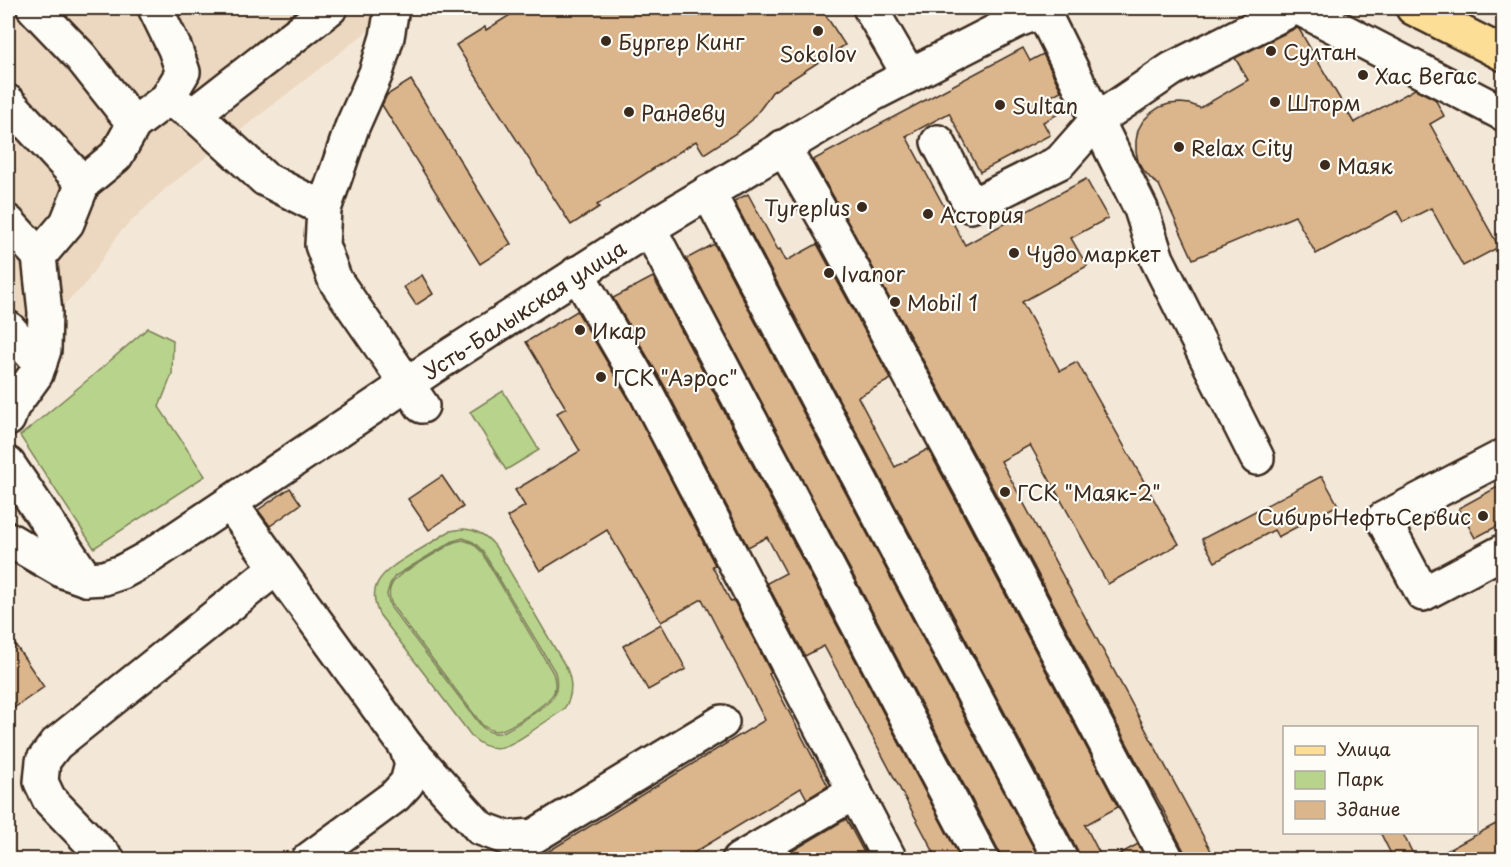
<svg xmlns="http://www.w3.org/2000/svg" width="1511" height="867" font-family="'Playpen Sans',sans-serif">
<style>
.built{fill:#ecd8c0}
.green{fill:#b8d48c;stroke:#7a7f55;stroke-width:1.5;fill-rule:evenodd}
.building{fill:#dbb58c;stroke:#3b2a1e;stroke-width:1.5}
.lines{fill:none;stroke-linecap:round;stroke-linejoin:round}
.minor-casing{stroke:#3b2a1e;stroke-width:38}
.major-casing{stroke:#3b2a1e;stroke-width:38}
.minor{stroke:#fdfcf7;stroke-width:33}
.major{stroke:#fdde96;stroke-width:33}
.poi-dot{fill:#3b2a1e;stroke:#fdfcf7;stroke-width:2}
.labels{text-anchor:middle;dominant-baseline:central;stroke-width:4.5;stroke-linejoin:round;paint-order:stroke}
.poi-label{font-size:21px;fill:#3b2a1e;stroke:#fdfcf7;text-anchor:start}
.street-label{font-size:21px;fill:#3b2a1e;stroke:#fdfcf7}
</style>
<rect width="100%" height="100%" fill="#f3e7d7"/>
<filter id="ink" filterUnits="userSpaceOnUse"><feTurbulence type="fractalNoise" baseFrequency=".0167" numOctaves="2"/><feDisplacementMap in="SourceGraphic" scale="12" xChannelSelector="R" yChannelSelector="G"/><feConvolveMatrix kernelMatrix="1 2 1 2 8 2 1 2 1" color-interpolation-filters="sRGB"/></filter>
<g filter="url(#ink)">
<path class="built" d="M8,8h389l-232,181 -45,43 -36,54 -76,70z"/>
<g class="green">
<path d="M148,328l25,12 -1,34 -13,33 46,69 -111,72 -74,-112 70,-58z"/>
<path d="M503,391l36,59 -33,20 -36,-58z"/>
<path d="M463,529c14,1 23,6 32,17l72,123c6,15 6,28 -4,41 -10,7 -21,14 -31,21 -21,14 -37,26 -59,7l-94,-124c-15,-32 9,-45 33,-60 11,-6 22,-13 33,-20l5,-3zM463,538l10,4 9,8 73,122c2,8 3,16 -1,24 -4,8 -45,35 -55,37 -7,1 -12,-2 -17,-6l-91,-119 -3,-9 -1,-5 3,-10 5,-8 58,-35z"/>
<path d="M463,540l9,3 9,8 72,122c2,6 3,13 1,19 -4,11 -47,39 -58,39 -5,0 -9,-3 -13,-5l-90,-119c-13,-25 11,-35 28,-45 11,-7 22,-13 33,-20z"/>
</g>
<g class="building">
<path d="M521,8h300l24,37 -73,47 -8,12 -12,16 -16,13 -32,21 -8,-13 -99,64 2,2 -28,18 -115,-180 29,-18 1,3z"/>
<path d="M1296,28l3,1 55,94 61,-34 20,10 9,17 -14,8 69,123 -36,19 -32,-58 -28,14 -6,-11 -81,43 -21,-38 -102,43 -34,-74 -8,-6 -7,-8 -6,-10 -2,-10v-10l2,-11 5,-9 8,-8 9,-6 9,-3 11,-1 10,1 10,4 48,-28 -13,-22z"/>
<path d="M1023,48l7,13 13,-7 18,37 -10,5 9,17 -17,9 7,13 -70,37 -31,-59 -43,23 59,109 121,-66 22,39 -37,20 16,28 -65,36 38,69 17,-9 102,182 -71,40 -78,-139 -29,16 215,399h-30l-2,-9 -13,-24 1,-1 -20,-37h-1l-161,-306 -141,-259 -36,-64z"/>
<path d="M411,80l100,164 -31,20 -98,-159 5,-10z"/>
<path d="M748,194l30,56 2,-1 6,12 31,-17 74,135 -33,18 37,70 33,-18 28,52 162,306 -33,18 18,35h-23l-2,-9 -344,-650z"/>
<path d="M714,244l326,616h-39l-2,-9 -313,-592z"/>
<path d="M422,275l11,19 -17,11 -12,-18z"/>
<path d="M653,277l308,583h-23l-114,-214 -19,10 -38,-73 19,-10 -19,-36 -19,10 -85,-164 -50,-85z"/>
<path d="M577,311l53,90 85,164 -3,1 19,36 3,-1 37,72 -2,1 59,112 -21,13 -6,-11 -119,72h-148l231,-140 -63,-121 -41,23 -54,-92 -67,41 -33,-54 18,-11 -10,-16 65,-39 -23,-38 9,-5 -40,-66z"/>
<path d="M442,476l21,31 -34,23 -21,-31z"/>
<path d="M1322,476l16,29 -60,32 -4,-7 -59,32 -13,-23z"/>
<path d="M1503,484v39l-28,15 -16,-30z"/>
<path d="M290,488l11,16 -31,22 -12,-16z"/>
<path d="M661,624l25,45 -38,21 -25,-44z"/>
<path d="M8,634l36,53 -36,25z"/>
<path d="M846,819l22,41h-91z"/>
<path d="M1503,820v29l-20,11h-53z"/>
<path d="M1380,832h22l14,28h-22z"/>
<path d="M1138,844l8,16h-37z"/>
</g>
<g class="lines">
<defs>
<g id="minor">
<path d="M34,8l47,49 53,67"/>
<path d="M870,8l39,67"/>
<path d="M1299,8l205,106"/>
<path d="M1042,10l99,199 16,50 100,199"/>
<path d="M8,102l75,81"/>
<path d="M176,104l18,10 136,-106"/>
<path d="M194,114l71,65 59,30 -2,36 13,35 87,126"/>
<path d="M938,142l33,64 89,-44 37,-42 75,-51 122,-61"/>
<path d="M783,147l50,86 140,259 194,368"/>
<path d="M708,192l353,668"/>
<path d="M324,209l28,-82 24,-54 11,-36 5,-29"/>
<path d="M8,222l31,34"/>
<path d="M649,228l333,632"/>
<path d="M577,273l69,119 243,466 -3,2"/>
<path d="M8,328l32,35"/>
<path d="M8,419l4,-12 24,-33 8,-24 1,-38 -6,-56 28,-33 16,-40 33,-27 18,-32 33,-25 16,-27 -8,-23 -20,-41"/>
<path d="M1504,456l-121,63 40,75 81,-43"/>
<path d="M8,464l78,115"/>
<path d="M230,503l176,243 6,18 -5,19 -12,13 -87,64"/>
<path d="M8,539l55,32 23,8 18,-1 18,-6 24,-13 288,-193 215,-138 226,-135 143,-73 31,-12"/>
<path d="M406,746l74,82 27,10 27,-2 188,-114"/>
<path d="M108,860l-59,-61 -8,-17 2,-21 13,-17 220,-176"/>
<path d="M739,860l116,-68"/>
</g>
<path id="major" d="M1413,8l91,46"/>
</defs>
<use href="#minor" class="minor-casing"/>
<use href="#major" class="major-casing"/>
<use href="#minor" class="minor"/>
<use href="#major" class="major"/>
</g>
</g>
<g class="poi-dot">
<circle cx="818" cy="31" r="6"/>
<circle cx="606" cy="41" r="6"/>
<circle cx="1271" cy="51" r="6"/>
<circle cx="1363" cy="75" r="6"/>
<circle cx="1275" cy="102" r="6"/>
<circle cx="1000" cy="105" r="6"/>
<circle cx="629" cy="112" r="6"/>
<circle cx="1179" cy="147" r="6"/>
<circle cx="1325" cy="165" r="6"/>
<circle cx="862" cy="207" r="6"/>
<circle cx="928" cy="214" r="6"/>
<circle cx="1014" cy="253" r="6"/>
<circle cx="829" cy="273" r="6"/>
<circle cx="895" cy="302" r="6"/>
<circle cx="580" cy="330" r="6"/>
<circle cx="601" cy="377" r="6"/>
<circle cx="1005" cy="492" r="6"/>
<circle cx="1483" cy="516" r="6"/>
</g>
<g class="labels">
<g class="poi-label">
<text x="618" y="41">Бургер Кинг</text>
<text x="1283" y="51">Султан</text>
<text x="818" y="53" text-anchor="middle">Sokolov</text>
<text x="1375" y="75">Хас Вегас</text>
<text x="1287" y="102">Шторм</text>
<text x="1012" y="105">Sultan</text>
<text x="641" y="112">Рандеву</text>
<text x="1191" y="147">Relax City</text>
<text x="1337" y="165">Маяк</text>
<text x="850" y="207" text-anchor="end">Tyreplus</text>
<text x="940" y="214">Астория</text>
<text x="1026" y="253">Чудо маркет</text>
<text x="841" y="273">Ivanor</text>
<text x="907" y="302">Mobil 1</text>
<text x="592" y="330">Икар</text>
<text x="613" y="377">ГСК "Аэрос"</text>
<text x="1017" y="492">ГСК "Маяк-2"</text>
<text x="1471" y="516" text-anchor="end">СибирьНефтьСервис</text>
</g>
<g class="street-label">
<text transform="translate(524 309) rotate(-33)">Усть-Балыкская улица</text>
</g>
</g>
<rect width="1511" height="867" fill="none" stroke="#fdfcf7" stroke-width="30"/>
<rect x="15" y="15" width="1481" height="837" fill="none" stroke="#3b2a1e" stroke-width="2" filter="url(#ink)"/>
<rect x="1283" y="726" width="195" height="108" fill="#fdfcf7" stroke="#afa8a0" stroke-width="1.5"/>
<rect x="1295" y="746" width="30" height="9" fill="#fdde96" stroke="#afa8a0" stroke-width="1.5"/>
<text x="1337" y="756" font-size="18" fill="#3b2a1e">Улица</text>
<rect x="1295" y="771" width="30" height="18" fill="#b8d48c" stroke="#afa8a0" stroke-width="1.5"/>
<text x="1337" y="786" font-size="18" fill="#3b2a1e">Парк</text>
<rect x="1295" y="801" width="30" height="18" fill="#dbb58c" stroke="#afa8a0" stroke-width="1.5"/>
<text x="1337" y="816" font-size="18" fill="#3b2a1e">Здание</text>
</svg>
